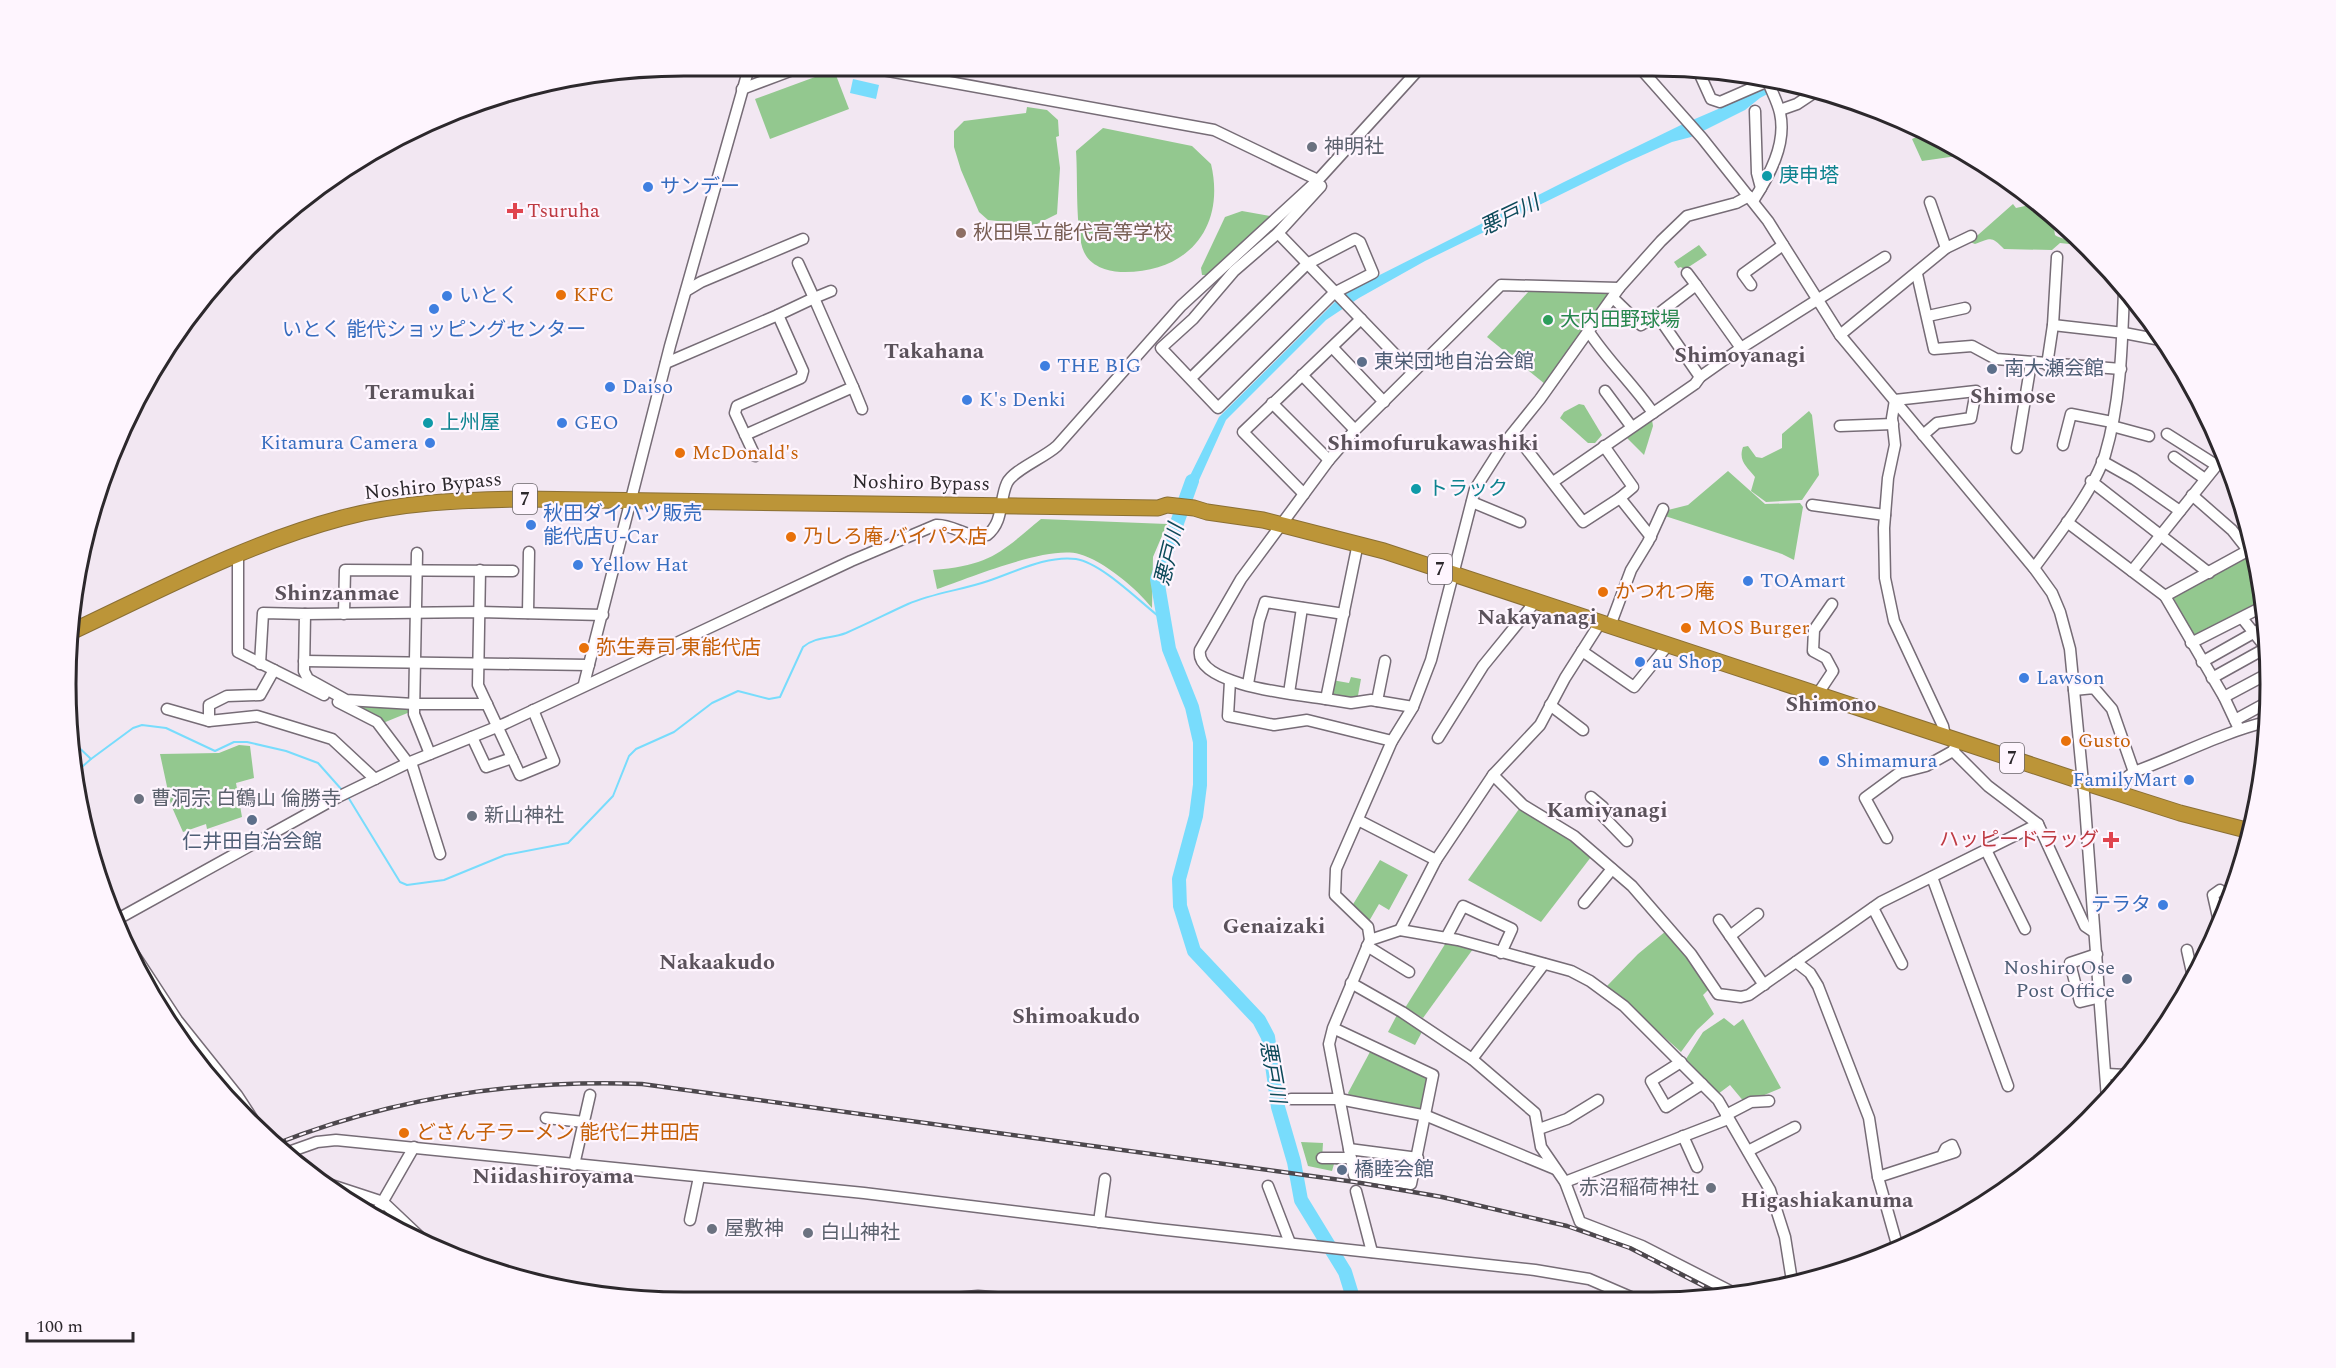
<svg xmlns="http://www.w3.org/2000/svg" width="2336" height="1368" font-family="Spectral,'Noto Sans JP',serif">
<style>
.green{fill:#93c88f}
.water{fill:#78dcfc}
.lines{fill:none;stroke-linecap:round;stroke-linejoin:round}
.stream{stroke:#78dcfc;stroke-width:2}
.river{stroke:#78dcfc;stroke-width:14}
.minor-casing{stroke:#766c76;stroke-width:13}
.highway-casing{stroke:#8a6f34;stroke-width:17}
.minor{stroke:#fff;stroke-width:10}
.highway{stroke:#bc9538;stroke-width:15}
.rail-casing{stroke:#4d484d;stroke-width:4.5}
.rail{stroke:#fef5fe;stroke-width:2;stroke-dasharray:7;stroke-linecap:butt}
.worship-dot{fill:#6b7280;stroke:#fef5fe;stroke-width:2}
.culture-dot{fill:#0f9aa8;stroke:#fef5fe;stroke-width:2}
.shop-dot{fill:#3f7fe0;stroke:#fef5fe;stroke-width:2}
.health-dot{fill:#e0444e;stroke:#fef5fe;stroke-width:2}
.education-dot{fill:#8d6e63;stroke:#fef5fe;stroke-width:2}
.food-dot{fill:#e8710a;stroke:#fef5fe;stroke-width:2}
.leisure-dot{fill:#2e9e5b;stroke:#fef5fe;stroke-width:2}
.service-dot{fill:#5c6f8a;stroke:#fef5fe;stroke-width:2}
.labels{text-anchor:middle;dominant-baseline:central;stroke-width:4.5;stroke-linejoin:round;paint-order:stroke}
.shield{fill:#fef5fe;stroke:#6b666b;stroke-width:1.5}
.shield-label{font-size:18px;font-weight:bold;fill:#2c282c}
.worship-label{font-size:20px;fill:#5b616d;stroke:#fef5fe;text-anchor:start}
.culture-label{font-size:20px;fill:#0d838f;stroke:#fef5fe;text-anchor:start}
.shop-label{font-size:20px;fill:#366cbe;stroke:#fef5fe;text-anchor:start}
.health-label{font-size:20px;fill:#be3a42;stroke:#fef5fe;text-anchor:start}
.education-label{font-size:20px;fill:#785e54;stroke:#fef5fe;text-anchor:start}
.food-label{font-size:20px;fill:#c56008;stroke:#fef5fe;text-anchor:start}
.leisure-label{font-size:20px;fill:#27864d;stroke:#fef5fe;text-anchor:start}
.service-label{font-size:20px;fill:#4e5e75;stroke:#fef5fe;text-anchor:start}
.street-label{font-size:20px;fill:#2c282c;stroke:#fef5fe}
.water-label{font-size:21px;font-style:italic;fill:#0d4a5a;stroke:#fef5fe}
.quarter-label{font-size:22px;font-weight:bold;fill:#5b525b;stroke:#fef5fe}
.rim{fill:none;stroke:#2c282c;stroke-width:3}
</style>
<rect width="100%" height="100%" fill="#f2e7f2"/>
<g class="green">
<path d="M834,70l15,39 -79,30 -15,-40z"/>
<path d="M1027,107l20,3 11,10 1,16 -3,1 4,31 -3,46 -22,11 -47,-5 -9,-8 -18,-42 -7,-23v-16l10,-10 62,-8z"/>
<path d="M1103,128l89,18 19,18c15,64 -24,109 -88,108 -14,0 -32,-5 -39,-20 -9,-21 -6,-75 -8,-101z"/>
<path d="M1923,134l41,21 -42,6 -10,-22z"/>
<path d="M2013,204l3,4 18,-4 3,9 8,-2 7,5 3,19c10,7 22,2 33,11l-28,-3 -8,7 -48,-1c-13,-13 -12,-11 -29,-5l-5,-2z"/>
<path d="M1242,211l28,5v2l-63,57h-5l-1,-7 24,-51z"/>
<path d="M1699,245l8,10 -23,15 -3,-3 -3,1 -4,-6z"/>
<path d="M1614,290l-69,94 -58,-47 42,-46z"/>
<path d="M1579,404l5,1 18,30 -7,8h-7l-28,-25 4,-6z"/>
<path d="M1809,411l3,4 7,60 -17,25 -36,2 -15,-11 4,-14c-8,-10 -17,-16 -12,-30l5,-1 8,11 6,1 20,-10v-14z"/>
<path d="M1652,420l1,6 -9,29 -19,-19z"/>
<path d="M1728,471l37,33 35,-1 3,4 -9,53 -12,-6 -117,-38 3,-6 20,-5z"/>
<path d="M1041,519l126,5 -14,33 -1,51c-16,-20 -48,-47 -73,-54 -31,-9 -110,24 -142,35l-4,-19c57,-5 66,-16 108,-51z"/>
<path d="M2246,556l13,15 3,33 -64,33 -5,-3 -20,-37z"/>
<path d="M1351,677l10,2 -4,22 -28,-5 3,-16 17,3z"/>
<path d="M350,703l59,3 1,6 -27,11 -6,-7z"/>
<path d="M239,745l11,1 4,32 -18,5 6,34 -35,12 -1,-5 -23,8 -12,-27 -11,-51 59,-1z"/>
<path d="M1519,809l55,32 17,16 -50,65 -73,-42z"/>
<path d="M1380,860l28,15 -19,35 -10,-6 -11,19 -16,-17z"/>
<path d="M1666,931l22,23 21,35 -6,6 11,19 -17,16 -16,22 -74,-66 31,-32z"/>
<path d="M1447,941l26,8 -50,69 -18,-10z"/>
<path d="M1398,1013l25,17 -8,15 -27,-13z"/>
<path d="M1724,1018l10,8 9,-7 38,69 -36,15 -15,-18 -12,9 -32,-35 17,-27z"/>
<path d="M1371,1050l57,27 -4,32 -74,-12 -2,-4z"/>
<path d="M1301,1142l22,1 -1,16 25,1 2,8 -15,-4 -2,7 -24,-5z"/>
</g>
<g class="water">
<path d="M853,79l26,6 -3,14 -26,-6z"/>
<path d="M1776,84l8,1 -24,13 -15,12 -54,27 -19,5 -47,21 -200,98 -66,37 -33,22 -100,100 -35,78 -11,-2 39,-79 125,-124 220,-111 117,-57z"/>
</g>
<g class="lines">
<g class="stream">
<path d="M72,741l19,18 42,-31 9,-3 24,3 49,23 19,-9h13l39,9 32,12 24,27"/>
<path d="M75,773l16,-14"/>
<path d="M348,797l52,85 7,3 37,-5 61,-25 63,-12 45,-47 16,-40 7,-7 38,-17 38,-29 26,-12 31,8 11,-2 23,-50c13,-11 28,-8 43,-14 21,-9 42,-20 62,-29 25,-11 54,-14 80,-23 27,-9 59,-26 88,-22 26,4 65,44 86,60"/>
</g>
<path class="river" d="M1192,481l-35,98 12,70 23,58 8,35v43l-4,31 -17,63 1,27 14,45 65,69 9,17 10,70 16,55 7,38 44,72 9,29"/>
<defs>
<g id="minor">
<path d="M1640,68l62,70 66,83 72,114 194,233 18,25 8,19 10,37 14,144 23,306"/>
<path d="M1697,68l14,31 9,3 46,-20"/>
<path d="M883,70l331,60 104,50"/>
<path d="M742,89l48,-18"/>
<path d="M1780,110l17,-6 18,-12"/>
<path d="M1755,111l2,62 4,15"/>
<path d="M1753,201c16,-25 34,-57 27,-88 -2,-10 -8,-21 -12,-31"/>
<path d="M1930,202l16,46"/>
<path d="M1278,233l134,139"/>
<path d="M798,263l16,35 17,-7"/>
<path d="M1917,274l17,75 38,-3 24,13 125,10"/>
<path d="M1696,285l45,63"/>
<path d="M1751,285l-8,-11 40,-29"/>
<path d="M686,291l15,-9 102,-43"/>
<path d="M1613,298l28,27 16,-10 43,62"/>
<path d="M1657,315l39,-30 -9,-12"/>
<path d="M1928,316l37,-8"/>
<path d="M2053,325l71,8 42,8"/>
<path d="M1589,332c19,29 44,52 64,81"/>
<path d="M1840,335l106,-87 25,-12"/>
<path d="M1333,348l51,54"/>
<path d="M666,363l112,-48"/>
<path d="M2047,365l6,-40 4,-68"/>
<path d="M1302,375l53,55"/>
<path d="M1191,378l116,-114 48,-25 5,3 13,31 -39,20 -116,115 -57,-60 32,-29 41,-48 44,-38 43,-47"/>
<path d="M853,387l9,22"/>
<path d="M1605,391l26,35"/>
<path d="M1895,400l-3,18 3,27 -7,33 -4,50 1,50 9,43 49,105 2,10"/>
<path d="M1895,400l81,-9 -5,27 -34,5 -14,12"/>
<path d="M1272,403l57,57"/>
<path d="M1840,426l53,-2"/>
<path d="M2112,426l37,10"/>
<path d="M1514,433l69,89 37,-24 31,39"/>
<path d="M2167,434l49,31"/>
<path d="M745,435l108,-48 -39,-89 -36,17 25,56 -2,7 -64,28 -2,7 20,43"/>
<path d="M2063,445l8,-31 41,8"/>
<path d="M1604,446l29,41 -13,11"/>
<path d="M2017,448l14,-85"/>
<path d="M2174,457l31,22"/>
<path d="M2102,461l32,18 46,32"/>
<path d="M2091,481l118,92"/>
<path d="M1553,482l142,-98 5,-7 41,-29 144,-91"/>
<path d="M1304,494l-61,-62 118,-113"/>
<path d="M2192,495l40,35 26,33"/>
<path d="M1472,502l48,20"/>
<path d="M1812,505l73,10"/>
<path d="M2067,522l98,74 59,101 15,32"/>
<path d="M1358,543l-32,156c-25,-4 -132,-13 -126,-49l41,-71 88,-119 26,-30 146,-145 118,3"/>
<path d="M417,553l-3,161 16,40"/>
<path d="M238,555v97l86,43"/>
<path d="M2034,568c22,-30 60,-78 71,-113 16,-54 17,-110 19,-165"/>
<path d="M480,570l-2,115 42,90 34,-14 -21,-51"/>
<path d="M2132,571l93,-116"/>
<path d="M2165,596l84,-46"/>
<path d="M528,613l1,-61"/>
<path d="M305,614l174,-2 124,3"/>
<path d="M344,614l1,-44 168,1"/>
<path d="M1610,626l21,-56 17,-28 15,-33"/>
<path d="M2191,643l71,-36"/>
<path d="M1582,651l52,36 34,-42"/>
<path d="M304,661l285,4"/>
<path d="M2202,662l62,-35"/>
<path d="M260,664l3,-51 42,1 -1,57 4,8 38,21 68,4h73"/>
<path d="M2212,678l54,-30 -24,-30"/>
<path d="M1230,681l-2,35 46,9 33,-5 85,21"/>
<path d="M584,684l86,-338 78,-275"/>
<path d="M1248,684l11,-63 6,-19 79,12"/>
<path d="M2074,690l20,-2 18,21 22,63c44,-16 87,-39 132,-50"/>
<path d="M1289,693l13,-85"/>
<path d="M1817,695l16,-24 -7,-13 -13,-7 1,-21 18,-26"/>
<path d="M2224,697l45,-24"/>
<path d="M1326,699l25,4 20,-3 42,7"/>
<path d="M1377,701l8,-40"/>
<path d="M338,702l39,20 31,41"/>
<path d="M1550,705l33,25"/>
<path d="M167,709l42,12 48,-5 75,23 43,40"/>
<path d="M2235,720l33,-18"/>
<path d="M209,721v-16l18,-9 33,-1 14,-25"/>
<path d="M472,737l14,30 26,-9"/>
<path d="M1438,738l45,-72 52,-64"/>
<path d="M1958,740l-5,11 35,35 50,38 47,102 9,6"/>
<path d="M411,762l29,92"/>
<path d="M1493,775l30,30 51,31 58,50 59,68 27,40 23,3 8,-2 132,-93 157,-78"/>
<path d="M2120,782l14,-10"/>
<path d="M1591,797l12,10 -4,5 28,29"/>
<path d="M1358,820l78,40 57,-85 47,-50 25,-47 35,-55"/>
<path d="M1887,838l-22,-40 34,-25 27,-7 27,-15"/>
<path d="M1986,850l39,79"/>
<path d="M1932,877l76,209"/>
<path d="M1584,903l28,-34"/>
<path d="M1873,908l29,56"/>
<path d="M116,920l222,-123 70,-34 96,-39 347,-163 85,-36c18,-1 33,15 51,10 17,-13 12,-35 20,-52 6,-13 37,-25 50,-37l124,-140 137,-126 102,-112"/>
<path d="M1719,920l45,65"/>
<path d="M2220,926l-7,-31 7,-5"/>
<path d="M1400,930l36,-70"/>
<path d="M1730,936l28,-22"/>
<path d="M1446,938l17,-32 49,23 -11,24"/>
<path d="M124,939l53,81 60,75 24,37"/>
<path d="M1370,940l30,-10 58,10 113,31 19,10 34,25 94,94 52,90 15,47 7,44"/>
<path d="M1367,946l42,26"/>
<path d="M2187,950l6,27"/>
<path d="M2097,954l-27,9 10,39 21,-5"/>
<path d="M1796,962l14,11 8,13 51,132 9,59 20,71"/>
<path d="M1351,983l51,29 70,47 63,54 6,34 24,35 15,40 62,24 92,47"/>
<path d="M1333,1028l100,47 -22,109 -57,-9 -25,-131 4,-16 37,-88 -2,-13 -33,-32 1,-26 56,-128 21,-34 18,-47 44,-171 28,-44 37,-46 79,-111 42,-47 26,-25 49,-13 13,-7"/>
<path d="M1472,1059l72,-95"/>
<path d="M1681,1062l-30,19 15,26 36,-23"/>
<path d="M2107,1074l19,1"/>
<path d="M1291,1099h48l88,17 128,53"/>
<path d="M1726,1115l25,-13 18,-1"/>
<path d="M546,1118l38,4"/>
<path d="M1539,1129l28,-10 31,-19"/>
<path d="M1683,1136l14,31"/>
<path d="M267,1139l19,14 1,4"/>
<path d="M1349,1149l69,9"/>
<path d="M1748,1151l47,-24"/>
<path d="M286,1153l31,-11 19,-2 528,53 294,36 377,41 54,9 51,22"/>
<path d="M1322,1158h29"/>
<path d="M574,1165l16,-70"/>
<path d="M1878,1177l77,-25 -3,-7 -6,3 -4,8"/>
<path d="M319,1181l64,21 38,36"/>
<path d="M1565,1182l163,-63"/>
<path d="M1268,1186l22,57"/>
<path d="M1356,1191l16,61"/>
<path d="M375,1215l39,-68"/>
<path d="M690,1220l9,-43"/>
<path d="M1099,1222l6,-43"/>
<path d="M918,1301l60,-5 67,5"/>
</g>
<path id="highway" d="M73,631c87,-41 175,-88 269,-113 59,-16 121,-18 181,-19l635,9 9,-3 27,3 13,4 56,8 121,31 699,231 97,31 70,18"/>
</defs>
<use href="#minor" class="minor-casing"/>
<use href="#highway" class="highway-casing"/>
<use href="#minor" class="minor"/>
<use href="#highway" class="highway"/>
<defs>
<path id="rail" d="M273,1145c119,-47 241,-66 369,-61l713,98 87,15 125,29 63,22 91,47"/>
</defs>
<use href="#rail" class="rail-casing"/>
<use href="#rail" class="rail"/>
</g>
<g class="worship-dot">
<circle cx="1312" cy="147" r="6"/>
<circle cx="139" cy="799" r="6"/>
<circle cx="472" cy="816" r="6"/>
<circle cx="1711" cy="1188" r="6"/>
<circle cx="712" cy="1229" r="6"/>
<circle cx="808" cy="1233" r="6"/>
</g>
<g class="culture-dot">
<circle cx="1767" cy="176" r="6"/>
<circle cx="428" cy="423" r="6"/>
<circle cx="1416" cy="489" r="6"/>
</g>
<g class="shop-dot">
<circle cx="648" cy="187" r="6"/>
<circle cx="447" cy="296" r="6"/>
<circle cx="434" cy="309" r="6"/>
<circle cx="1045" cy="366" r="6"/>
<circle cx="610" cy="387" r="6"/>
<circle cx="967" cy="400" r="6"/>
<circle cx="562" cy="423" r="6"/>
<circle cx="430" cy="443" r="6"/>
<circle cx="531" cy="525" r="6"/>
<circle cx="578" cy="565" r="6"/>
<circle cx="1748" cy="581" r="6"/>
<circle cx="1640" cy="662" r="6"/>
<circle cx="2024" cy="678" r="6"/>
<circle cx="1824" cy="761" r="6"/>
<circle cx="2189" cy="780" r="6"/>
<circle cx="2163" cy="905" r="6"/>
</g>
<g class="health-dot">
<path d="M512 202h6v6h6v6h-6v6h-6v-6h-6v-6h6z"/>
<path d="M2108 831h6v6h6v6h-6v6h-6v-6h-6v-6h6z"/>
</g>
<circle class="education-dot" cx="961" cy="233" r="6"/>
<g class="food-dot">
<circle cx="561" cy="295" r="6"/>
<circle cx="680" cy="453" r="6"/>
<circle cx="791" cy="537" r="6"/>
<circle cx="1603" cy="592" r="6"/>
<circle cx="1686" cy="628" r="6"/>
<circle cx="584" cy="648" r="6"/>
<circle cx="2066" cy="741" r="6"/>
<circle cx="404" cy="1133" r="6"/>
</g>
<circle class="leisure-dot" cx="1548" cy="320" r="6"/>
<g class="service-dot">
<circle cx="1362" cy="362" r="6"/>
<circle cx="1992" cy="369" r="6"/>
<circle cx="252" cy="820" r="6"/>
<circle cx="2127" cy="979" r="6"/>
<circle cx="1342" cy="1170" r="6"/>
</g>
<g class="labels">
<g class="shield">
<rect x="513" y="484" width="24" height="30" rx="4.5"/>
<rect x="1428" y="554" width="24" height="30" rx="4.5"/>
<rect x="2000" y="743" width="24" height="30" rx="4.5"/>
</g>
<g class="shield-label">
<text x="525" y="499">7</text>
<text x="1440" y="569">7</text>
<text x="2012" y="758">7</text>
</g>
<g class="worship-label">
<text x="1324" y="147">神明社</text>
<text x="151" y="799">曹洞宗 白鶴山 倫勝寺</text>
<text x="484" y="816">新山神社</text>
<text x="1699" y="1188" text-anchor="end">赤沼稲荷神社</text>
<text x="724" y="1229">屋敷神</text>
<text x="820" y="1233">白山神社</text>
</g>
<g class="culture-label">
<text x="1779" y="176">庚申塔</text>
<text x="440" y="423">上州屋</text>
<text x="1428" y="489">トラック</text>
</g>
<g class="shop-label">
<text x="660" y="187">サンデー</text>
<text x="459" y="296">いとく</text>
<text x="434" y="330" text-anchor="middle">いとく 能代ショッピングセンター</text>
<text x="1057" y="366">THE BIG</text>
<text x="622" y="387">Daiso</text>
<text x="979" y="400">K's Denki</text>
<text x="574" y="423">GEO</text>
<text x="418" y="443" text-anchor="end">Kitamura Camera</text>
<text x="543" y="514">秋田ダイハツ販売<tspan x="543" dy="23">能代店U-Car</tspan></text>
<text x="590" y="565">Yellow Hat</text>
<text x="1760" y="581">TOAmart</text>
<text x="1652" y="662">au Shop</text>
<text x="2036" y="678">Lawson</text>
<text x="1836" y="761">Shimamura</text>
<text x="2177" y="780" text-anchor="end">FamilyMart</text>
<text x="2151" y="905" text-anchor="end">テラタ</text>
</g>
<g class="health-label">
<text x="527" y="211">Tsuruha</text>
<text x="2099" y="840" text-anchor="end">ハッピードラッグ</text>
</g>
<g class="education-label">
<text x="973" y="233">秋田県立能代高等学校</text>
</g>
<g class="food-label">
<text x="573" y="295">KFC</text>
<text x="692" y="453">McDonald's</text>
<text x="803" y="537">乃しろ庵 バイパス店</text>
<text x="1615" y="592">かつれつ庵</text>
<text x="1698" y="628">MOS Burger</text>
<text x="596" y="648">弥生寿司 東能代店</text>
<text x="2078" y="741">Gusto</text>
<text x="416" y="1133">どさん子ラーメン 能代仁井田店</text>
</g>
<g class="leisure-label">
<text x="1560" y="320">大内田野球場</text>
</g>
<g class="service-label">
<text x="1374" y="362">東栄団地自治会館</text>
<text x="2004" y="369">南大瀬会館</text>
<text x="252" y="842" text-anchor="middle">仁井田自治会館</text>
<text x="2115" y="968" text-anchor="end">Noshiro Ose<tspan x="2115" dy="23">Post Office</tspan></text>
<text x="1354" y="1170">橋睦会館</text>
</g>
<g class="street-label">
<text transform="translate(921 483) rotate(1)">Noshiro Bypass</text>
<text transform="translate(433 486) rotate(-6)">Noshiro Bypass</text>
</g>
<g class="water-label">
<text transform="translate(1510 216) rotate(-26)">悪戸川</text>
<text transform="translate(1170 555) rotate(-76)">悪戸川</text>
<text transform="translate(1272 1072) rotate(80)">悪戸川</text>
</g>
<g class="quarter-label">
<text x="934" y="351">Takahana</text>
<text x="1740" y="355">Shimoyanagi</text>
<text x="420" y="392">Teramukai</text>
<text x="2013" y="396">Shimose</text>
<text x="1433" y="443">Shimofurukawashiki</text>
<text x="337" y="593">Shinzanmae</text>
<text x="1537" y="617">Nakayanagi</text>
<text x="1831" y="704">Shimono</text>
<text x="1607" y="810">Kamiyanagi</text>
<text x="1274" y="926">Genaizaki</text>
<text x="717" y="962">Nakaakudo</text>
<text x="1076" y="1016">Shimoakudo</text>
<text x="553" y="1176">Niidashiroyama</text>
<text x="1827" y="1200">Higashiakanuma</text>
</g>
</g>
<path d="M0 0H2336V1368H0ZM684 76H1652A608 608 0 0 1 2260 684V684A608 608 0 0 1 1652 1292H684A608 608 0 0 1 76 684V684A608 608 0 0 1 684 76Z" fill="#fef5fe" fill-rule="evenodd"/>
<path class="rim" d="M684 76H1652A608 608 0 0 1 2260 684V684A608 608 0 0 1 1652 1292H684A608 608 0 0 1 76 684V684A608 608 0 0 1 684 76Z"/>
<path d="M27 1332v9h106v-9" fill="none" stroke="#2c282c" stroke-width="3"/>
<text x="36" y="1332" font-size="18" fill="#2c282c" stroke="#fef5fe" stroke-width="4.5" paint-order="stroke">100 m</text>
</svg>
